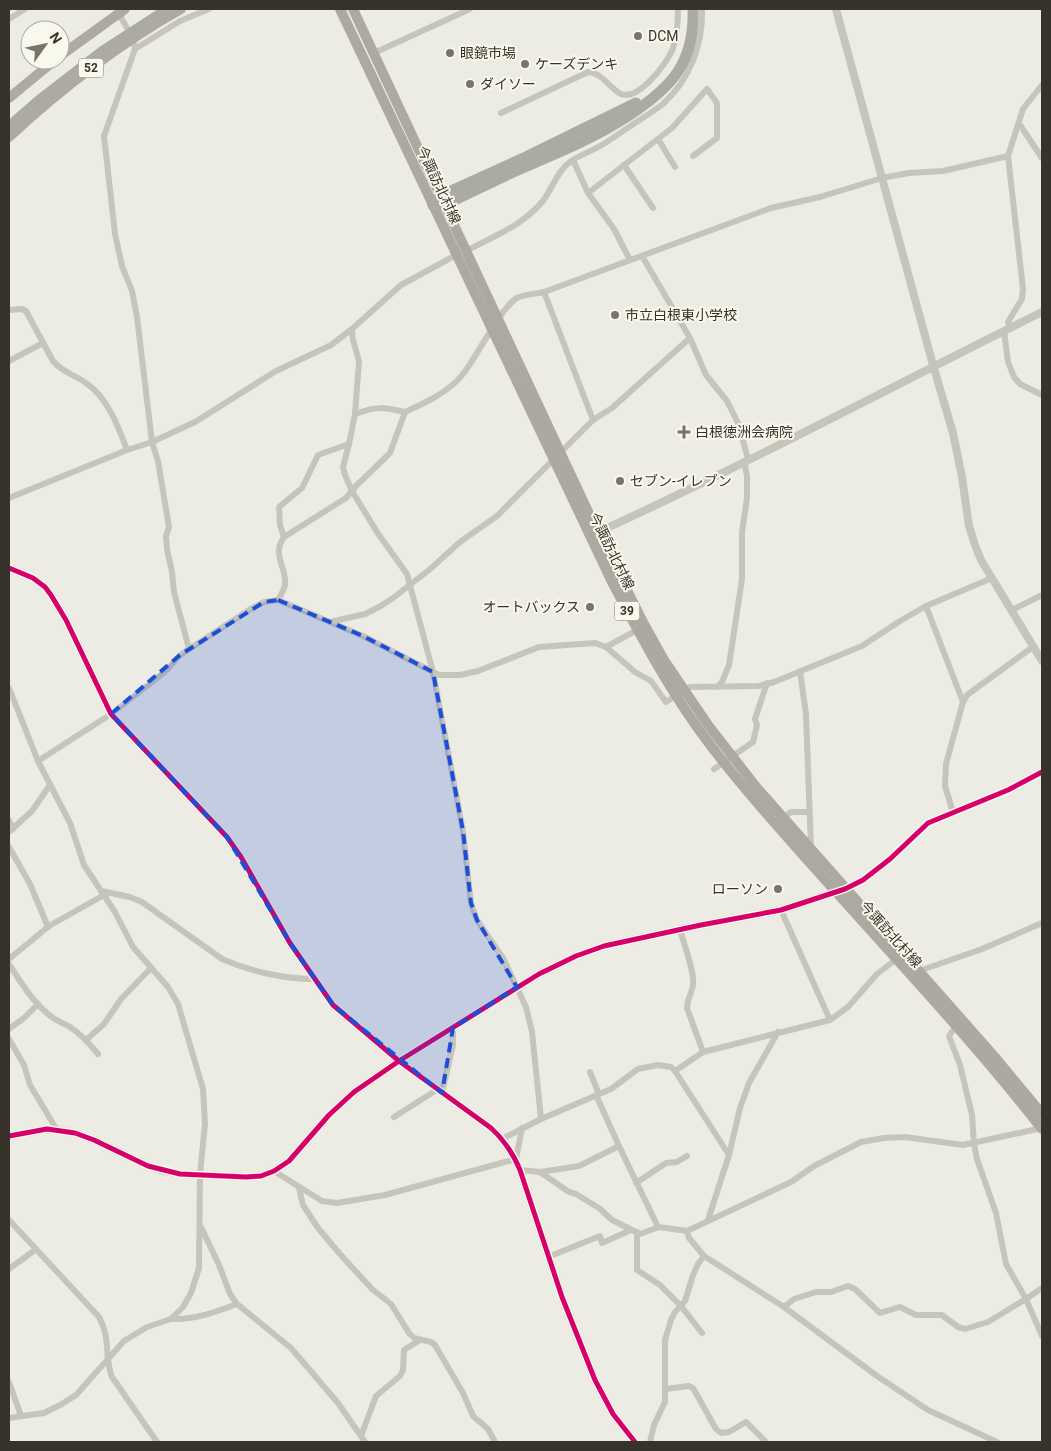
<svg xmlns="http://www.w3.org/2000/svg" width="1051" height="1451" font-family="Roboto,'Noto Sans JP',sans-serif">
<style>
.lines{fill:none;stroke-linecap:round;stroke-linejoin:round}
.minor{stroke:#c6c5bc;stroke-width:6}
.tertiary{stroke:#c6c5bc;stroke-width:8}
.primary{stroke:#aba9a1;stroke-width:10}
.trunk{stroke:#acaaa2;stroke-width:10}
.motorway{stroke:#acaba3;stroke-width:11}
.motorway-bridge{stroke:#acaba3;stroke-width:11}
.cycleway-casing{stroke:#f8f8ec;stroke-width:8}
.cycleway{stroke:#d6006c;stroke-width:5}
.marked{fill:#1d4ed8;fill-opacity:0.2;stroke:#1d4ed8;stroke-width:4;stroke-dasharray:10 6;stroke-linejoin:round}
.poi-dot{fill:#77746b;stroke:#f8f8ec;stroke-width:2}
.labels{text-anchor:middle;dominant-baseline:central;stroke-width:4;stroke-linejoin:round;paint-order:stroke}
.shield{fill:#f8f8ec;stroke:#716e64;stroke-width:1}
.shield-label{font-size:12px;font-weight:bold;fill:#37332a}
.poi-label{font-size:14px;fill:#37332a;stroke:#f8f8ec;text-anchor:start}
.street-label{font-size:14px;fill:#37332a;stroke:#f8f8ec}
</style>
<rect width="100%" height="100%" fill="#edece4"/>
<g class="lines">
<g class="minor">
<path d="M118,12l15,27 2,10 -31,87 11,98 7,32 10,25 5,26 15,125 6,19 11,66 -3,9 1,13 5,23 2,20 15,57"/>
<path d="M9,19l16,-10"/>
<path d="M135,49l45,-28 29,-12"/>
<path d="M374,53l96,-44"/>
<path d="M501,113l87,-41c15,1 21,16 33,22 18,7 47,-32 52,-46 4,-13 5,-27 5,-39"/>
<path d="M1020,125l22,33"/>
<path d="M658,139l17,28"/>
<path d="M573,160l15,33 26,36 16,31"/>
<path d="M624,165l29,43"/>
<path d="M588,193l84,-65 35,-39 10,14v35l-24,18"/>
<path d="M466,251c26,-14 56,-25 76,-49 10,-12 15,-31 28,-40 9,-7 20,-10 30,-16 11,-6 21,-14 32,-21 10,-7 21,-13 31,-21 27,-25 40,-59 39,-95"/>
<path d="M642,256l48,82 16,37 21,26 11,22 10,36"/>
<path d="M544,292l49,128"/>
<path d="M9,310l13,-1 4,2 27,50c9,11 22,14 33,22 22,15 32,43 41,67"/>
<path d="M1011,328l-3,-6 14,-23 1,-10 -15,-133 15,-47 19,-24"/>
<path d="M1004,331l4,31 6,15 6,7 22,11"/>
<path d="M9,361l34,-18"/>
<path d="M355,414c22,-8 28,-7 50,-2"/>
<path d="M349,444l-6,23 2,8 7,16 25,41 30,42 26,98 30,159 8,72 6,17 26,38 23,49 6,25 9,87"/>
<path d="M9,498l118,-48 25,-8 43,-20 81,-51 55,-26 21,-16 49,-44 55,-30"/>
<path d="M284,537l-4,-12 -1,-18 23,-19 16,-33 31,-11 6,-30 4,-53 -6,-21 -1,-11"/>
<path d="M278,600c3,-5 6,-10 7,-15 2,-19 -14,-29 -1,-48l62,-39 10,-12 34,-33 15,-41c20,-9 44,-20 58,-38 13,-16 39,-68 54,-76 8,-4 19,-4 27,-6l227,-84 49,-11 62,-19 27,-5 34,-2 65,-15"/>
<path d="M926,606l37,96"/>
<path d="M1012,610l30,-15"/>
<path d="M330,622l35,-8 14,-7 14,-9 36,-28 31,-28 37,-26 96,-96 19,-12 78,-70"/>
<path d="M606,647l31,-17"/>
<path d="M800,671l6,43 5,135"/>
<path d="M717,687l5,-5 7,-17 13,-86v-47l5,-34v-22l-3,-14"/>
<path d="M9,688l29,73 32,62 14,42 31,47 18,35 35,40 10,17 25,85 2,35 -5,50 -1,94 -8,25 -8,14 -12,12 -24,8 -23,14 -48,54 -14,9 -18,9 -35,5"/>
<path d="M38,761l73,-47 55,-43 14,-16 72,-47 12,-6 14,-2 85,36 76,39h21l18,-4 61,-24 56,-4 11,4 29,25 16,9 15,21 24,-15 69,-1 15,-4 88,-36 38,-25 26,-15 66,-28"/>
<path d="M714,769l39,-27 4,-17 -2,-6 12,-36"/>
<path d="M953,812l-8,-26 1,-22 17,-62 4,-7 67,-49"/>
<path d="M783,818l8,-6h18"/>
<path d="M9,820l4,9"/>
<path d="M9,832l23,-21 18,-26"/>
<path d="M9,847l21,37 18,43"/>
<path d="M845,889l18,-9 27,-21 38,-36 80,-33 34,-18"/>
<path d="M101,891l29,6 12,5 80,57c27,12 62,20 91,20"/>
<path d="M781,910l49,110"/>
<path d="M680,929c3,13 15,43 13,56 -1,8 -6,14 -6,23l16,44"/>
<path d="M9,959l40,-33 55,-31"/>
<path d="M9,964c12,19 25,40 44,54 5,3 11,6 17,9 11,7 19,16 28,27"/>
<path d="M919,971l63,-22 60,-26"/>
<path d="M956,1026l-7,10 11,29 12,50 2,29 3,15 19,54 10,51 20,35 16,37"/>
<path d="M9,1029l15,-11 14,-14"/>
<path d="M9,1039l15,26 6,20 27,45"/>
<path d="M86,1040l18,-16 17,-25 30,-31"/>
<path d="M675,1071l28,-19 127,-32 18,-13 29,-33 22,-17"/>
<path d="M590,1072l9,22"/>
<path d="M442,1093l11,-48v-17"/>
<path d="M596,1095l23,51 39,81"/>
<path d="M394,1117l44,-28"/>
<path d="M502,1139l39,-20 70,-30 27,-20 20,-4 13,2 4,4 54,84"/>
<path d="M520,1170l20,2 29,20 7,2 23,14 13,12 28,14 19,-7 28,4 104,-49 23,-16 47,-24 23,-4 21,-1 58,8 79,-17"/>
<path d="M274,1171l48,30 15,2 48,-8 131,-36 6,-31"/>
<path d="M540,1172l39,-6 40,-20"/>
<path d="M636,1183l30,-20 11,-1 10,-6"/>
<path d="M299,1188l4,17 15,23 21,25 33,36 19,15 18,29 5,5 17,4 4,3 28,48 10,23 15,13 7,13"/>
<path d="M9,1220l90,97c12,21 5,40 13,60l45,65"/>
<path d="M708,1220l21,-65 11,-47 9,-25 29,-51"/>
<path d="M201,1227l18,38 11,29 7,10 54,44 47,55 27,39"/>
<path d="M687,1231l2,7 15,18 80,51 93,69 51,34 69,32"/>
<path d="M637,1232v38l23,15 21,21 21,27"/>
<path d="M548,1257l52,-21 2,7 29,-13"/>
<path d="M9,1269l26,-19"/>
<path d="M784,1307l10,-8 22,-7h15l17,-6 7,3 25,24 20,-6 16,8h26l16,12 7,2 23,-7 38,-23 16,-11"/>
<path d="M171,1319c23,1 45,-7 66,-15"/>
<path d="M9,1382l12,34"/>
<path d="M665,1389l24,-3 4,2 23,41 5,4 8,-1 17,-10 20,20"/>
<path d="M361,1436l15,-40 24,-20 3,-6 1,-20 16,-10"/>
<path d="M650,1442l4,-17 11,-23v-62l6,-20 4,-8 10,-11 8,-26 5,-11 6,-8"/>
</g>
<g class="tertiary">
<path d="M836,9l97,356 20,68 9,44 7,49 6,19 6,15 61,101"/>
<path d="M594,534c151,-69 299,-148 448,-222"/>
<path d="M9,568l24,10 12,9 6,8 15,25 45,94 116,123 14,20 49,86 43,62 66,56 92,67c13,12 22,25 29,42l42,127 33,83 18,34 22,28"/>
<path d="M9,1136l38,-7 10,1 18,3 19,7 54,26 13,4 19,4 66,3 15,-1 13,-5 15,-10 40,-46 25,-23 45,-31 140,-87 37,-18 28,-10 97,-21 80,-15 58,-19"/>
</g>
<g class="primary">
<path d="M340,9l273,575c26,49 52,98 84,143 35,49 75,93 114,137 78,88 159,173 231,265"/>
<path d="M353,9l245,524 47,93 19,34 44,65 49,63 237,268 48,58"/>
</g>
<g class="trunk">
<path d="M60,56l65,-47"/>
<path d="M9,98l46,-38"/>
<path d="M9,137c52,-48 110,-93 172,-128"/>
</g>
<g class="motorway">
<path d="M433,205h11c28,-13 55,-27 83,-39 35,-15 69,-29 101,-50 43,-28 67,-53 65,-107"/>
<path d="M433,205l7,-9 86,-39 110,-54"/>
</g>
<path class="motorway-bridge" d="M9,127l32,-28 62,-48 65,-42"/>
<defs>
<g id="cycleway">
<path d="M9,568l24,10 12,9 6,8 15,25 45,94 116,123 14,20 49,86 43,62 66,56 92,67c13,12 22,25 29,42l42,127 33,83 18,34 22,28"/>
<path d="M9,1136l38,-7 28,4 19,7 54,26 32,8 66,3 15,-1 13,-5 15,-10 40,-46 25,-23 45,-31 140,-87 37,-18 28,-10 97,-21 80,-15 64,-21 18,-9 27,-21 38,-36 80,-33 34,-18"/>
</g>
</defs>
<use href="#cycleway" class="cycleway-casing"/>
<use href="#cycleway" class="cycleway"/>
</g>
<path class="marked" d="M278,600l85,36 70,36 30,159 8,72 6,17 40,67 -64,41 -11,65 -109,-88 -43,-62 -63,-106 -116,-123 69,-59 84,-53z"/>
<g class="poi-dot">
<circle cx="638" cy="36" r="5"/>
<circle cx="450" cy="53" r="5"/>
<circle cx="525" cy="64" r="5"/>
<circle cx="470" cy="84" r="5"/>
<circle cx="615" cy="315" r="5"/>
<path d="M681.5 424.5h5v5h5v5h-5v5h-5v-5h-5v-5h5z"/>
<circle cx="620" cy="481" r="5"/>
<circle cx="590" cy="607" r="5"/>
<circle cx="778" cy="889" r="5"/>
</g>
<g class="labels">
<g class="shield">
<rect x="78.5" y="58.5" width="25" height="19" rx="4"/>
<rect x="614.5" y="601.5" width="25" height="19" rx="4"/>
</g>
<g class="shield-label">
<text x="91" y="68">52</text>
<text x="627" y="611">39</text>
</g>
<g class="poi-label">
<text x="648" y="36">DCM</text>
<text x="460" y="53">眼鏡市場</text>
<text x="535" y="64">ケーズデンキ</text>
<text x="480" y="84">ダイソー</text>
<text x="625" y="315">市立白根東小学校</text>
<text x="695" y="432">白根徳洲会病院</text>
<text x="630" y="481">セブン-イレブン</text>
<text x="580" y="607" text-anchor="end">オートバックス</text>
<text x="768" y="889" text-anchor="end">ローソン</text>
</g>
<g class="street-label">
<text transform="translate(439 185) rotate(65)">今諏訪北村線</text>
<text transform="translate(612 551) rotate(64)">今諏訪北村線</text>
<text transform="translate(891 934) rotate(48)">今諏訪北村線</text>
</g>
</g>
<rect width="1051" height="1451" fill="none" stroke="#37332a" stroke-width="20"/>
<g transform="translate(45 45) rotate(57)"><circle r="24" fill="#f8f8ec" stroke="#aba99e"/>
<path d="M0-4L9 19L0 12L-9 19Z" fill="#77746b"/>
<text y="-8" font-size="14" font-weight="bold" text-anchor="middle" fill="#37332a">N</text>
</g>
</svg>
